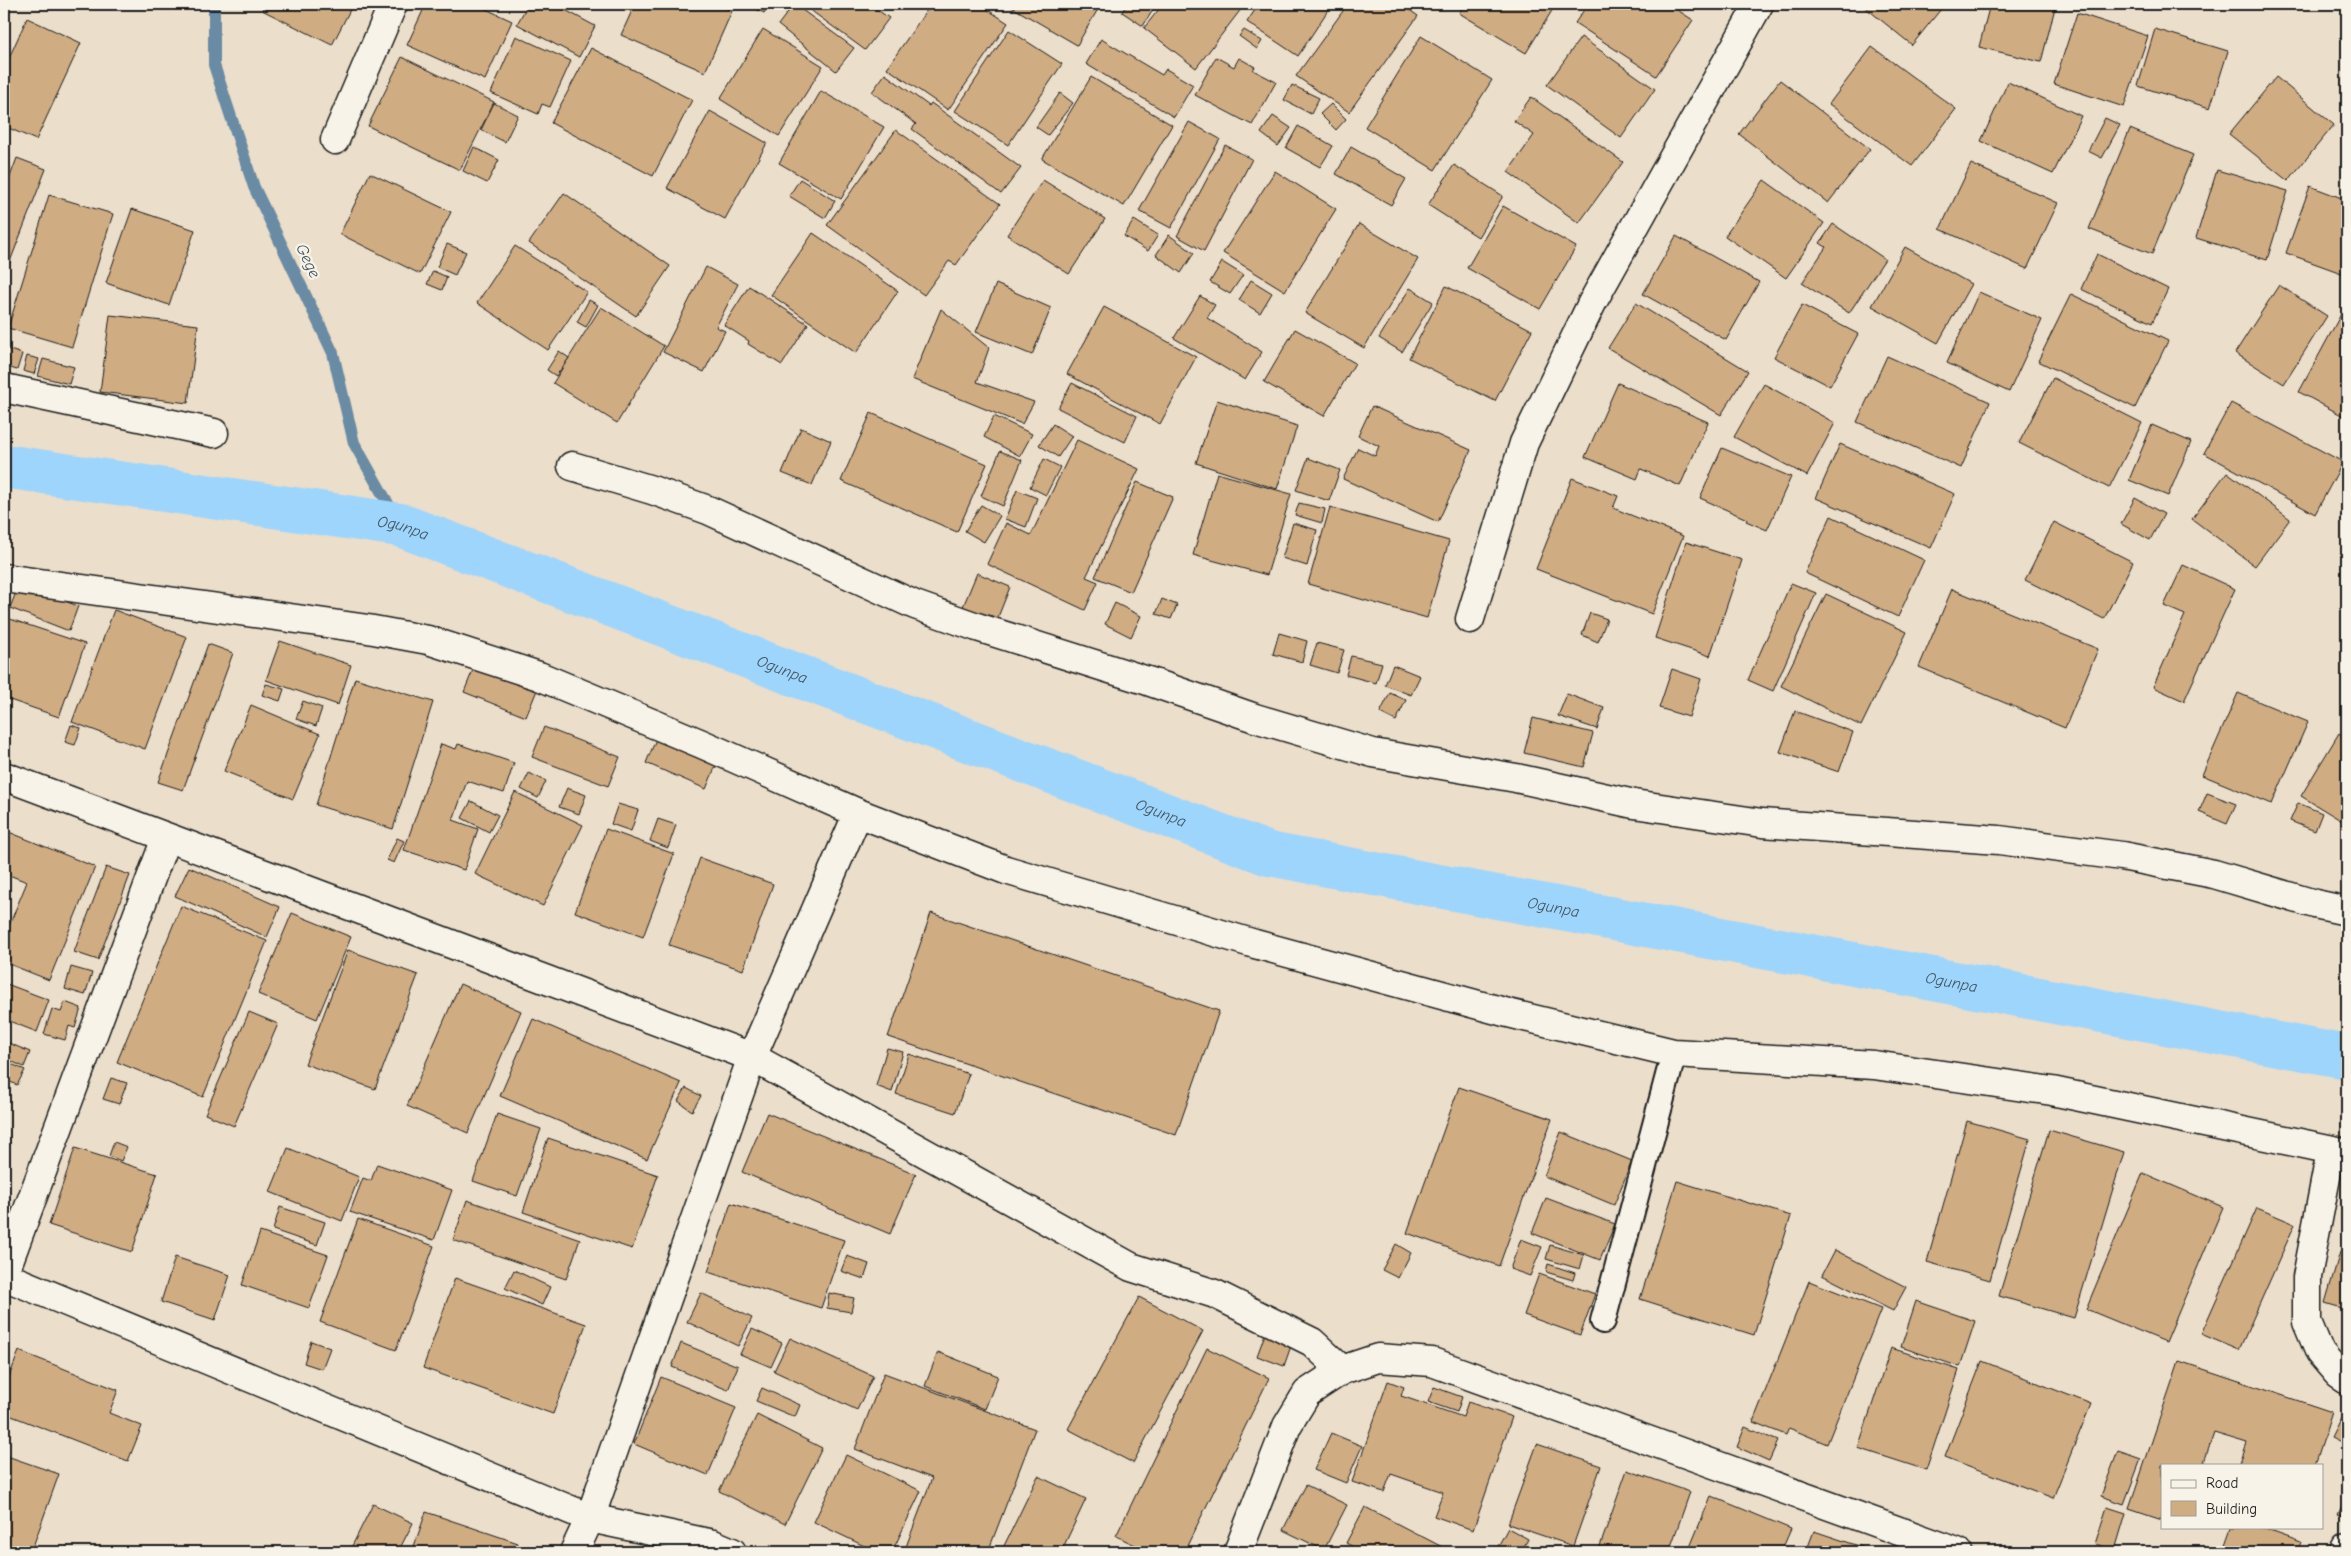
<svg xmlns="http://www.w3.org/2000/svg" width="2351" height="1556" font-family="'Comic Neue',sans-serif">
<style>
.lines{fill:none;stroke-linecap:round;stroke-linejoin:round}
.stream{stroke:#698ba3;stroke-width:12}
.canal{stroke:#9dd5fd;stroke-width:44}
.building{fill:#d0ac83;stroke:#1c1c1c}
.lane-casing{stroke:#1c1c1c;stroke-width:28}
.street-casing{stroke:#1c1c1c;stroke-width:31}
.lane{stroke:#f7f3e8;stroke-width:24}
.street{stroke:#f7f3e8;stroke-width:28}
.labels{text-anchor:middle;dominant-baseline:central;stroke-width:4.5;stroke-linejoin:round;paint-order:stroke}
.water-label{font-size:16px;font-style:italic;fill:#435460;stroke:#f7f3e8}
</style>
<rect width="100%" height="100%" fill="#ebdeca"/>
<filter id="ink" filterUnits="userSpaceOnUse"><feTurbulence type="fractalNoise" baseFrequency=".02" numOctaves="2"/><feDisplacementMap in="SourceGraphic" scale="10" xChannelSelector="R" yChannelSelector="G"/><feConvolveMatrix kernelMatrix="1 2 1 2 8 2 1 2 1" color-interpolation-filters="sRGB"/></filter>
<g filter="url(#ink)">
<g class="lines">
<path class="stream" d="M214,4v61l40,122 79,166 21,90 46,82"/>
<path class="canal" id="s1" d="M4,466l396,59 869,329 1078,203"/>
</g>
<g class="building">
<path d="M265,4h88l-21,41 -70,-35z"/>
<path d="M426,4h49l37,17 -27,59 -78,-35z"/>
<path d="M528,4h26l41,22 -16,31 -62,-33z"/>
<path d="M635,4h80l17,7 -27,61 -84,-37z"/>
<path d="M746,4h23l-5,9z"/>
<path d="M794,4l60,44 -18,23 -58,-46z"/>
<path d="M802,4h67l20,14 -24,32z"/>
<path d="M931,4h48l29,19 -60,87 -61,-42z"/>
<path d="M1012,4h89l-24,41 -67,-39z"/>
<path d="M1127,4h27l2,1 -13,21 -21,-14z"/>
<path d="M1163,4h82l-49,64 -52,-40z"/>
<path d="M1259,4h73l-34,52 -51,-34z"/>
<path d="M1348,4h53l17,12 -69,96 -53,-36z"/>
<path d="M1465,4h91l-30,49 -67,-40z"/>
<path d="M1588,4h14l6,3 3,-3h57l25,16 -37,56 -81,-53z"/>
<path d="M1861,4h84l-33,41z"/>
<path d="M1990,4h66l-15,58 -62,-15z"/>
<path d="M2077,13l71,23 -24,71 -70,-23z"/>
<path d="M27,18l54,25 -45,97 -32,-14v-57z"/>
<path d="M763,29l60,37 -44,70 -59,-37z"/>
<path d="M2155,29l73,22 -18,57 -72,-22z"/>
<path d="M1009,30l53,34 -54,81 -53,-34z"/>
<path d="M1244,30l18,11 -5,8 -18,-13z"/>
<path d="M516,36l55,25 -21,46 -8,-3 -4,10 -47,-21z"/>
<path d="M1421,36l71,44 -57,90 -70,-43z"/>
<path d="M1581,37l74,52 -34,49 -74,-53z"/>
<path d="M1101,39l61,36 4,-6 27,16 -19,32 -88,-53z"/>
<path d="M1872,47l84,62 -44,57 -83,-62z"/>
<path d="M591,48l101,52 -39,76 -102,-53z"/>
<path d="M402,57l92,45 -34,68 -92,-44z"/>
<path d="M1216,57l18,10 5,-9 16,9 -2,3 23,12 -24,43 -57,-30z"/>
<path d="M885,74l44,32 2,-3 90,65 -20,26 -89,-65 4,-5 -44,-32z"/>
<path d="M1091,77l81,48 -48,81 -82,-47z"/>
<path d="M2276,77l58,48 -46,56 -59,-47z"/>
<path d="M1780,80l90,69 -42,54 -89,-69z"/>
<path d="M2008,82l73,34 -28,58 -72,-33z"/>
<path d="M1292,85l27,13 -8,16 -27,-14z"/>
<path d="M821,91l63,36 -43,72 -62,-36z"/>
<path d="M1060,93l13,10 -25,32 -12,-8z"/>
<path d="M1531,97l92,65 -44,61 -71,-51 26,-37 -20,-14z"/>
<path d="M494,103l24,12 -13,27 -24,-12z"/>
<path d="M1331,104l15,15 -10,11 -16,-16z"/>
<path d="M710,111l57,32 -42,76 -58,-31z"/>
<path d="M1273,116l18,12 -13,18 -17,-13z"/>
<path d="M2105,118l15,7 -18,33 -14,-7z"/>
<path d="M1189,122l31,17 -49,89 -32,-17z"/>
<path d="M1298,126l35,20 -13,21 -34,-19z"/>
<path d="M2130,129l63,26 -41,99 -63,-25z"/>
<path d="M896,130l104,74 -44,61 -7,-4 -25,34 -97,-70z"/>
<path d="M1225,145l27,14 -48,92 -27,-15z"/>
<path d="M474,147l25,13 -12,23 -24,-12z"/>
<path d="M1351,147l55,32 -15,26 -55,-31z"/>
<path d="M17,158l29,11 -42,108v-84z"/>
<path d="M1971,164l87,39 -31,66 -87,-40z"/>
<path d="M1454,165l49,31 -25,41 -50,-32z"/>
<path d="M2217,170l71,21 -21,69 -71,-22z"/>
<path d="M1275,171l61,38 -51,82 -62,-38z"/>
<path d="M370,173l81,39 -31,62 -80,-40z"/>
<path d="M800,179l35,22 -10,17 -36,-22z"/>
<path d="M1043,180l62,39 -36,55 -62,-39z"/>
<path d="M1764,180l60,43 -38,55 -61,-42z"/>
<path d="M2310,186l37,14v75l-61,-22z"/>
<path d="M564,193l106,73 -34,50 -107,-73z"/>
<path d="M49,195l64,19 -41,133 -64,-19z"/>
<path d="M1503,206l73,41 -36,62 -73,-41z"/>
<path d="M132,209l63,21 -26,75 -63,-22z"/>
<path d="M1134,220l24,15 -10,16 -24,-15z"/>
<path d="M1359,224l59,35 -54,89 -59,-35z"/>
<path d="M1833,224l52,35 -36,54 -47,-30 24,-36 -6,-4z"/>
<path d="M813,233l85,58 -42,62 -85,-58z"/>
<path d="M1169,235l25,18 -13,20 -25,-18z"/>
<path d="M1676,236l83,46 -33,58 -83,-46z"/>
<path d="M447,244l19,8 -11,23 -18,-8z"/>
<path d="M515,246l72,46 -39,58 -71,-47z"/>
<path d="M1905,247l66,37 -33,59 -66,-37z"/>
<path d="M2097,254l71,35 -16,34 -71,-34z"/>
<path d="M1222,262l21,13 -13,19 -20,-12z"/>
<path d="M706,267l32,17 -22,43 9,4 -21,41 -41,-20z"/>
<path d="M433,271l14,6 -5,13 -15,-6z"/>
<path d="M1251,280l21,13 -12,20 -21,-13z"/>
<path d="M996,284l55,24 -19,47 -56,-23z"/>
<path d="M2279,285l48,31 -43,68 -49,-31z"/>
<path d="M749,286l59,38 -26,41 -34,-21 1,-3 -25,-16z"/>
<path d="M1446,286l86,44 -37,71 -86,-43z"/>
<path d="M1410,288l23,14 -31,50 -23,-14z"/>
<path d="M1979,292l63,28 -33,72 -62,-29z"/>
<path d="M2071,294l97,47 -33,67 -97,-47z"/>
<path d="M1200,296l15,9 -8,13 55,34 -17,28 -71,-42z"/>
<path d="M589,300l9,5 -12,22 -9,-5z"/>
<path d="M1636,303l112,68 -27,44 -113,-67z"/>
<path d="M2347,303v115l-48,-26z"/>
<path d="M1802,305l56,29 -28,52 -56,-29z"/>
<path d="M601,307l63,39 -47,77 -64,-40z"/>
<path d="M1104,307l92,50 -36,67 -93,-50z"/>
<path d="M941,309l48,39 -12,34 57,20 -12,22 -110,-45z"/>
<path d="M110,315l88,10 -10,78 -88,-11z"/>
<path d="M1295,329l60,34 -31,53 -60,-34z"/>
<path d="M4,348l18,6 -5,16 -13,-4z"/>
<path d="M559,351l10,7 -13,18 -9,-6z"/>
<path d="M27,356l12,3 -5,15 -11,-3z"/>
<path d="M1887,356l103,46 -29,66 -104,-46z"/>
<path d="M43,359l31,8 -5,17 -31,-8z"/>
<path d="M2053,378l89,45 -33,65 -90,-45z"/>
<path d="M1072,383l65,33 -12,26 -67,-34z"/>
<path d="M1618,383l90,39 -28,64 -39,-17 -4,10 -52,-22z"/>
<path d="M1764,384l71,39 -28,53 -73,-39z"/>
<path d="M1217,400l80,26 -20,63 -81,-26z"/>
<path d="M2231,403l112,59 -28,52 -111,-61z"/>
<path d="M1372,406l99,44 -33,72 -95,-43 15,-31 17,8 4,-10 -21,-10z"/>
<path d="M871,413l116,51 -30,68 -116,-51z"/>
<path d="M994,416l38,18 -12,22 -36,-19z"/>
<path d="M1053,424l19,12 -14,21 -19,-12z"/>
<path d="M2152,425l39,17 -23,54 -39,-16z"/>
<path d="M801,428l30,13 -19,44 -30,-12z"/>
<path d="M1077,440l62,29 -53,108 12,5 -13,28 -98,-46 19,-41 25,12z"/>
<path d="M1840,444l115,50 -24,54 -115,-50z"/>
<path d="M1722,448l69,29 -24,53 -21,-9 1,-2 -47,-21z"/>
<path d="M1000,451l22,9 -19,46 -22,-10z"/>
<path d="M1308,458l32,12 -11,31 -33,-11z"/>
<path d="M1044,459l16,8 -14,28 -16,-8z"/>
<path d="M2227,472l63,47 -35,47 -63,-47z"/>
<path d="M1217,473l74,21 -24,81 -74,-20z"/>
<path d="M1572,478l46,18 -5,12 70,28 -31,78 -116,-45z"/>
<path d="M1137,482l36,15 -42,95 -36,-15z"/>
<path d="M1017,490l20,8 -11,29 -21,-8z"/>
<path d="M2135,498l29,16 -14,26 -29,-16z"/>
<path d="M1299,503l26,6 -3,14 -27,-8z"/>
<path d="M981,505l19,11 -16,26 -19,-11z"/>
<path d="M1330,507l119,34 -22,77 -119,-34z"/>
<path d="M1831,516l93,44 -26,57 -93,-44z"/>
<path d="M2054,522l79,40 -29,57 -79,-39z"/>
<path d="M1293,523l24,7 -10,36 -25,-8z"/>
<path d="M1686,542l56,18 -32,96 -55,-18z"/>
<path d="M2183,565l52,24 -51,112 -31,-14 32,-72 -21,-9z"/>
<path d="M977,573l33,14 -14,35 -34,-13z"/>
<path d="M1791,583l25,10 -43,98 -25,-11z"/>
<path d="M19,584l59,22 -9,25 -59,-23z"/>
<path d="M1952,589l146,60 -33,79 -146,-61z"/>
<path d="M1826,594l81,38 -46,94 -80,-40z"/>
<path d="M1162,599l15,6 -6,14 -15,-5z"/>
<path d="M1115,603l26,13 -10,21 -26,-13z"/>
<path d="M114,610l73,27 -42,112 -73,-27z"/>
<path d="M1590,613l17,6 -9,23 -16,-7z"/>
<path d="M7,618l78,26 -26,73 -55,-19v-70z"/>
<path d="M1279,633l28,8 -5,21 -29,-8z"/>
<path d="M280,641l71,24 -13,40 -72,-25z"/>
<path d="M1317,643l27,7 -7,23 -27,-8z"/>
<path d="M208,644l25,9 -50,137 -25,-8z"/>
<path d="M1351,656l31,7 -6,20 -30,-8z"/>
<path d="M475,665l62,25 -11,27 -62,-25z"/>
<path d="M1393,665l27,11 -9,19 -26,-10z"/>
<path d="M1672,669l29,10 -12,38 -30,-9z"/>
<path d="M355,678l78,24 -40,127 -77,-24z"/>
<path d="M266,684l18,5 -4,12 -18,-6z"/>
<path d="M1390,693l16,7 -10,21 -16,-8z"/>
<path d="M2238,693l70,29 -36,82 -70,-29z"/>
<path d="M1567,694l37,14 -7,21 -39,-13z"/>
<path d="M303,701l19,7 -6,18 -20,-7z"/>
<path d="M251,705l69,29 -27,65 -69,-28z"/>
<path d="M1795,711l58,21 -14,40 -59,-20z"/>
<path d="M1533,718l60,15 -9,34 -60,-14z"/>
<path d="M71,725l10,3 -6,17 -10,-3z"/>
<path d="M544,727l76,30 -12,29 -76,-29z"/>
<path d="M2339,733l8,6v85l-46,-28z"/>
<path d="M657,737l60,26 -11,26 -60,-26z"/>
<path d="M441,744l15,5 2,-5 56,19 -10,30 -37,-12 -14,39 25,9 -14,41 -60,-20z"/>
<path d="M529,773l17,8 -8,17 -17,-9z"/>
<path d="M567,788l19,7 -7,19 -20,-7z"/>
<path d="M515,792l68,33 -40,81 -68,-32z"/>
<path d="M2207,793l29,11 -9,20 -28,-12z"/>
<path d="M471,801l27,14 -9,17 -27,-14z"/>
<path d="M2298,803l24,10 -7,18 -25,-10z"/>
<path d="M618,804l20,6 -7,21 -20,-7z"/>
<path d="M658,819l18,6 -8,23 -18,-7z"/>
<path d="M606,829l68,25 -31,83 -68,-25z"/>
<path d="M4,830l91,37 -46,113 -45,-18v-24l23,-56 -23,-9z"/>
<path d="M397,838l7,3 -10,22 -7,-3z"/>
<path d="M700,858l73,26 -30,86 -74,-25z"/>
<path d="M106,867l24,8 -32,85 -24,-8z"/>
<path d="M189,867l91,40 -13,30 -92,-41z"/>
<path d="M181,906l86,35 -64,156 -86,-35z"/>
<path d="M292,913l59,24 -34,82 -59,-25z"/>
<path d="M931,913l288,98 -43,124 -288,-98z"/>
<path d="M348,950l70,25 -43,114 -70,-25z"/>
<path d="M71,967l21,6 -7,22 -20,-6z"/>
<path d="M4,983l45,17 -12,32 -33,-13z"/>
<path d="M460,984l61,27 -53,122 -61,-27z"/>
<path d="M65,1002l16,6 -6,20 -6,-2 -4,14 -21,-6 8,-25 9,3z"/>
<path d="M249,1012l29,12 -44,102 -29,-12z"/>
<path d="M533,1019l148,64 -34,76 -147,-63z"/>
<path d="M4,1041l26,11 -6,15 -20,-9z"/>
<path d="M887,1048l16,4 -11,40 -16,-6z"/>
<path d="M909,1054l60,20 -14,39 -59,-19z"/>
<path d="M4,1061l21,9 -8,15 -13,-6z"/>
<path d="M111,1078l16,5 -8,21 -16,-5z"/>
<path d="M1459,1087l93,32 -53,147 -92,-33z"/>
<path d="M686,1088l15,8 -9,15 -14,-10z"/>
<path d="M767,1113l149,61 -26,60 -148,-62z"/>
<path d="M497,1114l44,15 -24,67 -44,-15z"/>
<path d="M1967,1121l63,18 -40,141 -63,-18z"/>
<path d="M2049,1130l75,22 -50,166 -75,-22z"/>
<path d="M1561,1132l71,29 -18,44 -70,-29z"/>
<path d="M548,1138l110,37 -26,74 -109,-37z"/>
<path d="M114,1142l13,5 -6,14 -12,-5z"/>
<path d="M75,1148l82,26 -25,78 -83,-27z"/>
<path d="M288,1148l71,29 -17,44 -72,-29z"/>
<path d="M377,1164l75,26 -18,50 -84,-28 13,-34 8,3z"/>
<path d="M2143,1173l80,34 -57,135 -80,-33z"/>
<path d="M1677,1181l114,35 -37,119 -114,-36z"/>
<path d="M1546,1198l69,26 -15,36 -68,-27z"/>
<path d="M467,1200l113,39 -14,40 -113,-39z"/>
<path d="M731,1203l113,37 -23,68 -113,-36z"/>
<path d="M280,1207l45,15 -8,23 -44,-15z"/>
<path d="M2257,1208l38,16 -56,126 -38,-16z"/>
<path d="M358,1219l76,27 -38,104 -76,-28z"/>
<path d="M260,1232l68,23 -19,53 -67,-23z"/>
<path d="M1521,1239l21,8 -12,29 -20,-7z"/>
<path d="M1396,1244l15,9 -13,25 -16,-8z"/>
<path d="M1550,1245l34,10 -4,14 -34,-10z"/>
<path d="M1835,1250l71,37 -13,24 -71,-36z"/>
<path d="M2340,1252l7,2v38l-5,16 -17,-5z"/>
<path d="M847,1256l22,8 -5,15 -23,-8z"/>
<path d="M175,1257l55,18 -15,45 -54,-18z"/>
<path d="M1548,1264l27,9 -2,7 -27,-8z"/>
<path d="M514,1270l36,17 -8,18 -37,-17z"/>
<path d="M1539,1274l56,20 -15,41 -56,-20z"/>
<path d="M455,1278l131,46 -33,90 -130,-46z"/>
<path d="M1809,1281l72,28 -54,135 -38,-16 -3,7 -33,-13z"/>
<path d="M701,1293l51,25 -14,28 -51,-24z"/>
<path d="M829,1293l25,5 -3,14 -24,-4z"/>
<path d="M1139,1297l64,34 -70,132 -65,-34z"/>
<path d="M1916,1301l59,20 -15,46 -59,-20z"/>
<path d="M752,1329l30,14 -11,24 -31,-13z"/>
<path d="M1265,1334l27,9 -8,23 -27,-10z"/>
<path d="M790,1338l83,38 -16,34 -83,-39z"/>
<path d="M311,1341l19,7 -8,21 -18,-6z"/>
<path d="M681,1343l57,23 -10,24 -56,-23z"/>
<path d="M1207,1348l62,30 -85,174h-34l-34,-16z"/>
<path d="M1891,1348l68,22 -33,100 -68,-22z"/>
<path d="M19,1351l99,39 -9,23 33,13 -14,35 -124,-48v-23z"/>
<path d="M938,1352l60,24 -13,33 -60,-23z"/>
<path d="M1982,1361l109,43 -38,94 -108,-41z"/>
<path d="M2179,1361l153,51 -17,53h-76l8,-22 -33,-10 -11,32h-41v55l-33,-11z"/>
<path d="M884,1373l151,56 -47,123h-84l28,-74 -77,-29z"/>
<path d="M661,1377l75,31 -28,67 -74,-31z"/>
<path d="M1388,1381l16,6 -3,9 62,21 5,-15 44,15 -39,113 -39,-14 9,-24 -52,-18 -7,18 -32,-10z"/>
<path d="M1434,1387l28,10 -5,15 -29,-10z"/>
<path d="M762,1388l38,17 -5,12 -39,-16z"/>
<path d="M2347,1406v40l-16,-8z"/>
<path d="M757,1415l65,33 -37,76 -66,-33z"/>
<path d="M1745,1427l33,14 -9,20 -32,-14z"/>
<path d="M1331,1433l31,13 -16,37 -32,-13z"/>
<path d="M1537,1444l64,22 -28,80 -65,-22z"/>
<path d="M2118,1451l23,8 -17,45 -23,-8z"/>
<path d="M4,1455l55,19 -28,78h-27z"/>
<path d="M846,1455l75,36 -29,61h-15l-63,-30z"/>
<path d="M1627,1470l63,22 -21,60h-71z"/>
<path d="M1038,1476l48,23 -25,53h-60z"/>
<path d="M1306,1485l41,20 -23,45 -41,-20z"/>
<path d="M2347,1493v25l-9,-3z"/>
<path d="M1711,1496l80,33 -10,23h-93z"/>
<path d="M373,1504l40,19 -15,29h-49z"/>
<path d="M1365,1507l87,45h-89l-17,-9z"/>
<path d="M2107,1507l19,6 -11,37 -20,-6z"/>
<path d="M426,1512l92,31 -3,9h-103z"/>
<path d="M2230,1527h29l42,15 -4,10h-76z"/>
<path d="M1508,1528l20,11 -7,13h-20l-5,-2z"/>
<path d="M1814,1531l63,21h-71z"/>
<path d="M1549,1546l16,4 -1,2h-16z"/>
</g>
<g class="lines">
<defs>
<path id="lane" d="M1603,1321l71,-268"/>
<g id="street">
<path d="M335,140l58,-136"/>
<path d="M4,388l210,45"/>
<path d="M572,466l80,24 56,20 207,95 62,22 171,54 107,37 118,35 143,25 118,26 128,19 237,17 123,16 92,18 101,30 32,7"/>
<path d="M4,578l364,51 60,11 111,36 163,68 156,69 148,57 249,74 253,69 166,40 200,12 178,26 295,62"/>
<path d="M1470,619l54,-176 68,-140 167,-299"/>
<path d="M4,776l748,281 -162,461 -16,34"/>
<path d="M858,813l-106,244 379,210 84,27 97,48 30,28"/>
<path d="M2331,1151l-24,126v45l13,31 18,21 9,6"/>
<path d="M4,1274l162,-436"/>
<path d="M4,1276l586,242 123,26 19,8"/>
<path d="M1238,1552l49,-126 20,-33 35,-23 36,-12 54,4 525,190"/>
<path d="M2345,1552l2,-4"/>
</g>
</defs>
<use href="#lane" class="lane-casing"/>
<use href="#street" class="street-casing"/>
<use href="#lane" class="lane"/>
<use href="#street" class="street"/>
</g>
</g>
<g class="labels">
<g class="water-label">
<text transform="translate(308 261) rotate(64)">Gege</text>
<text stroke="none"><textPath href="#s1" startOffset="404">Ogunpa</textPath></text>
<text stroke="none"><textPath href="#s1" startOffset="809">Ogunpa</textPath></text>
<text stroke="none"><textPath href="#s1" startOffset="1214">Ogunpa</textPath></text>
<text stroke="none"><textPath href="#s1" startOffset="1619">Ogunpa</textPath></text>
<text stroke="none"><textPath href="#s1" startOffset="2024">Ogunpa</textPath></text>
</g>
</g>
<rect width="2351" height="1556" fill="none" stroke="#f7f3e8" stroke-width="20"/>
<rect x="10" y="10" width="2331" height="1536" fill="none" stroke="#1c1c1c" stroke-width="2" filter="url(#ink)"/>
<rect x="2161" y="1464" width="162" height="65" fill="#f7f3e8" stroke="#9f9d96"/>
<rect x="2171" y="1480" width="25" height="8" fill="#f7f3e8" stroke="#9f9d96"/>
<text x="2206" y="1488" font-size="15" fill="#1c1c1c">Road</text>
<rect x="2171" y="1501" width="25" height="15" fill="#d0ac83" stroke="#9f9d96"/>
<text x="2206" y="1514" font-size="15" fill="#1c1c1c">Building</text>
</svg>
